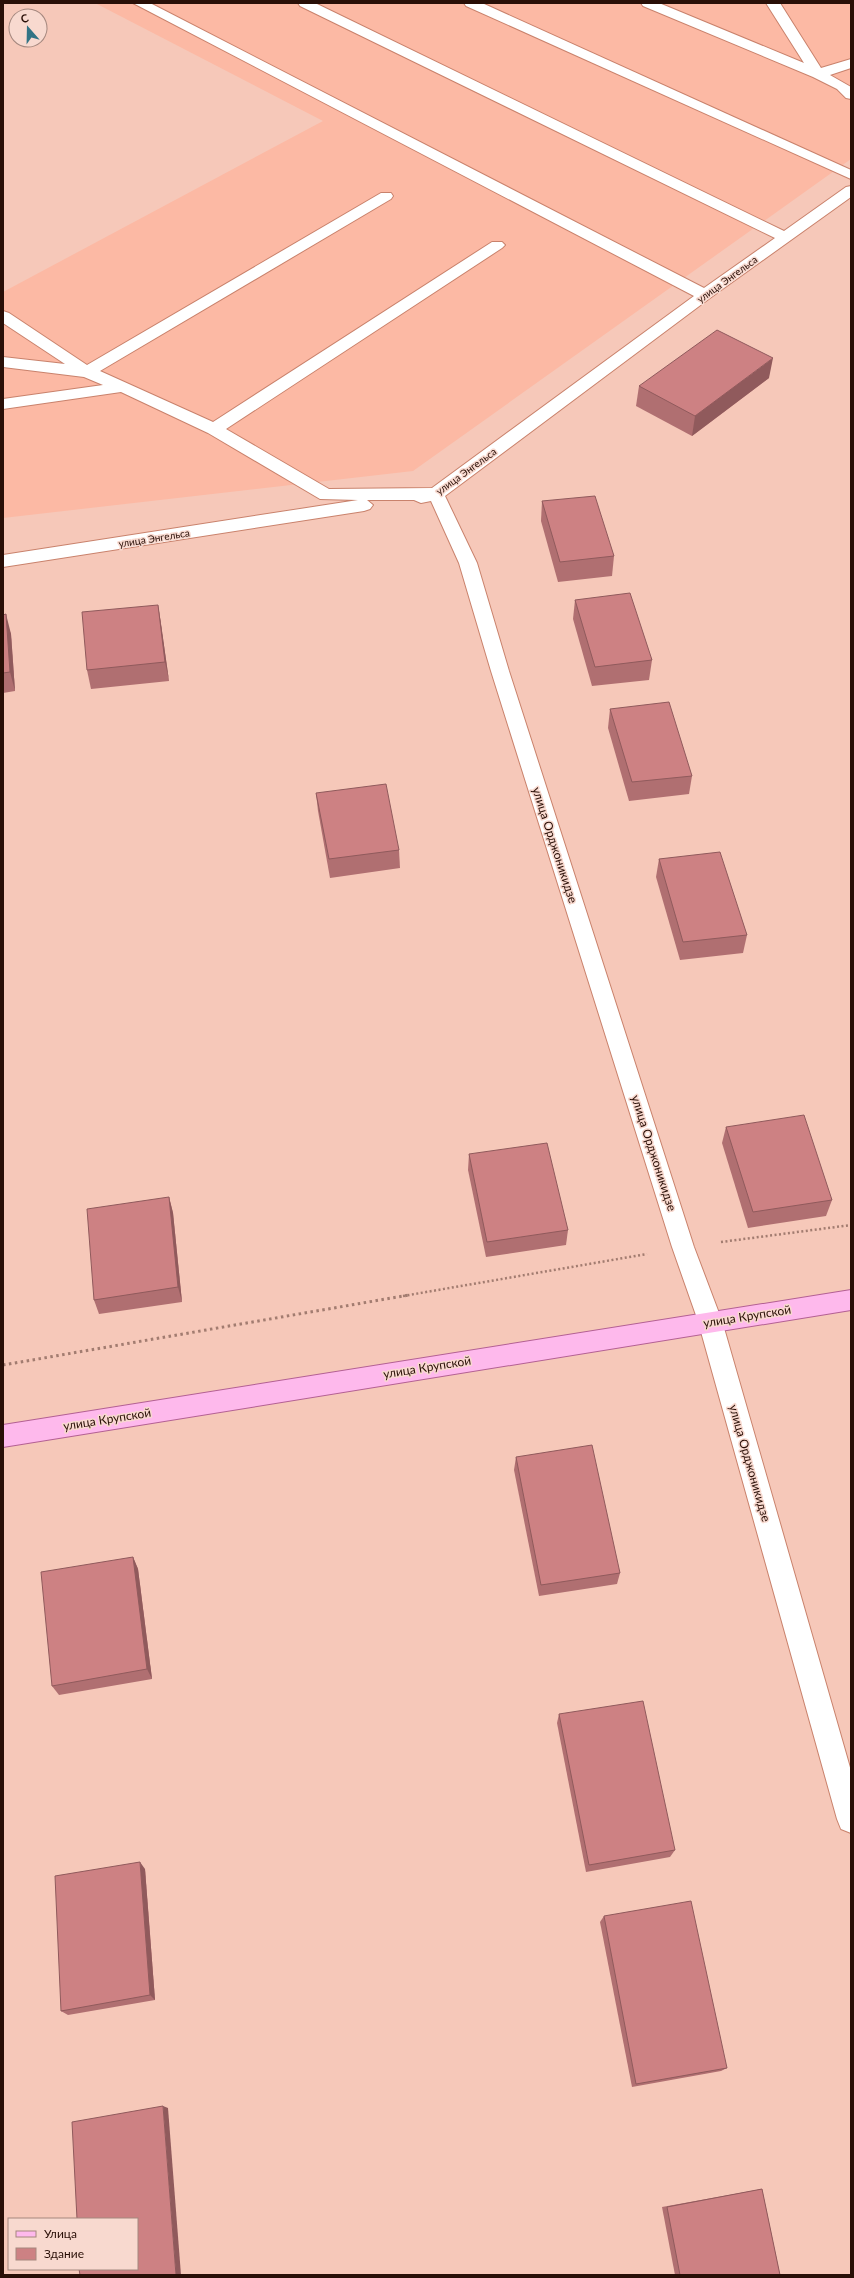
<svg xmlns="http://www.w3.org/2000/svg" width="854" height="2278" font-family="Lato,sans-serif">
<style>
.built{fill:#fcb9a4}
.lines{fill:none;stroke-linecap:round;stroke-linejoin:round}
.minor-casing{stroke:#c9826c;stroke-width:2}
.major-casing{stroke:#b36093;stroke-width:2}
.path-far1{stroke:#a27c70;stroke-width:2.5;stroke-dasharray:2 2.5;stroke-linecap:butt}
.path{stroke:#a27c70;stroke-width:3;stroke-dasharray:2.5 3.5;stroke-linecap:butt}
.minor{fill:#fff;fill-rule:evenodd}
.major{fill:#feb9ec;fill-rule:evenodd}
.wall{fill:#b06f71}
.shaded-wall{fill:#905a5c}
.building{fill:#cd8183;stroke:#905a5c}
.labels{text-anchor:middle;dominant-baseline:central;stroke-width:3;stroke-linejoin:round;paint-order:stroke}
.far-street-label{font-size:10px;fill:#290f07;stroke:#f8d9cf}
.street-label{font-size:12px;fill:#290f07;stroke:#f8d9cf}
</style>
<rect width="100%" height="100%" fill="#f6c8b9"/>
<path class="built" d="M95,3h756v156l-438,312 -410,47v-226l320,-171z"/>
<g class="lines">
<defs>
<g id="minor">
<path d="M133,3h17l554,285 71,-50 -475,-232 -2,-3h17l469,228 62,-44 5,-1v11l-141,101 -265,198 32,67 32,108 185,576 28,74 129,450v62l-10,-4 -4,-10 -139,-498 -26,-74 -181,-576 -32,-108 -28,-62 -10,2 -7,-3h-47l6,5 -3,4 -6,2 -361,56v-12l355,-55 -38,-1 -112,-66 -87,-41 -118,17v-10l100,-14 -19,-8 -81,-10v-10l62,7 -62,-41v-12l6,2 78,52 294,-172h10l2,3 -2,3 -291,172 113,51 279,-180h10l3,3 -3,3 -276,181 103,60 103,-1 262,-192z"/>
<path d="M464,3h18l369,167v9l-385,-173z"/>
<path d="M641,3h18l145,60 -38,-60h14l41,65 30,-9v9l-21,7 21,12v12l-5,-1 -9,-9 -24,-12 -170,-71z"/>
</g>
<path id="major" d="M851,1290v20l-848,137v-22z"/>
</defs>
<use href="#minor" class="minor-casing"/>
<use href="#major" class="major-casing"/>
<g class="path-far1">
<path d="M721,1242l130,-17"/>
<path d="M403,1296l244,-42"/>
</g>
<path class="path" d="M3,1365l406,-70"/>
<use href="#minor" class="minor"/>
<use href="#major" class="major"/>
</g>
<g class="wall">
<path d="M769,378l-77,58 -56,-30 3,-20z"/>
<path d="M542,501l72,55 -2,20 -54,6 -17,-61z"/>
<path d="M575,600l77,60 -3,20 -57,6 -19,-67z"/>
<path d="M158,605l3,19 8,57 -78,8 -4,-19z"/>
<path d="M3,615l8,19 4,57 -12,2z"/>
<path d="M610,709l82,67 -3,18 -60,7 -21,-73z"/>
<path d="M316,793l83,57 1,18 -70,10 -12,-67z"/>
<path d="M659,859l88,76 -4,18 -63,7 -24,-83z"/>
<path d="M726,1127l106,73 -6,16 -78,12 -26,-85z"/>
<path d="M469,1154l99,76 -2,15 -80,12 -18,-87z"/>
<path d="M169,1197l4,16 9,89 -83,12 -5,-14z"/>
<path d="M516,1457l104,116 -3,11 -78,12 -25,-126z"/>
<path d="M133,1557l5,12 14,110 -93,16 -7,-9z"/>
<path d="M559,1714l116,136 -5,7 -84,15 -29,-149z"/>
<path d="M145,1869l10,131 -87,15 -7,-4z"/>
<path d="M604,1916l123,152 -6,3 -89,16 -32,-165z"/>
<path d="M762,2189l18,86h-105l-13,-68z"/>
</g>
<g class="shaded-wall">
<path d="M773,358l-4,20 -77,58 3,-20z"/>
<path d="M158,605l3,19 8,57 -4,-19z"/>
<path d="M6,614l5,20 4,57 -5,-19z"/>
<path d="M169,1197l4,16 9,89 -4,-15z"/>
<path d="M133,1557l5,12 14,110 -5,-10z"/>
<path d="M140,1862l5,7 10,131 -5,-5z"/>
<path d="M163,2106l5,2 13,167h-5z"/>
</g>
<g class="building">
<path d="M717,330l56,28 -78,58 -56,-30z"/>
<path d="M595,496l19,60 -54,6 -18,-61z"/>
<path d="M630,593l22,67 -57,7 -20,-67z"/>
<path d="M158,605l7,57 -78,8 -5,-58z"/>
<path d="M6,614l4,58 -7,1v-58z"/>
<path d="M669,702l23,74 -60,6 -22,-73z"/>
<path d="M386,784l13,66 -70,9 -13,-66z"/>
<path d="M720,852l27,83 -64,7 -24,-83z"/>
<path d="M804,1115l28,85 -79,12 -27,-85z"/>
<path d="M547,1143l21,87 -81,12 -18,-88z"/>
<path d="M169,1197l9,90 -84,13 -7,-91z"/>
<path d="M592,1445l28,128 -79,12 -25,-128z"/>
<path d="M133,1557l14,112 -95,17 -11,-114z"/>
<path d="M643,1701l32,149 -86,15 -30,-151z"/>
<path d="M140,1862l10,133 -89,16 -6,-135z"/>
<path d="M691,1901l36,167 -91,16 -32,-168z"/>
<path d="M163,2106l13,169h-96l-1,-6h58v-50h-60l-5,-97z"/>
<path d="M762,2189l18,86h-100l-13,-68z"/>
</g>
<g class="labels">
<g class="far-street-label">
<text transform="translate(727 279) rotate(-36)">улица Энгельса</text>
<text transform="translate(466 471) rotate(-36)">улица Энгельса</text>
<text transform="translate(154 538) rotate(-9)">улица Энгельса</text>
</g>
<g class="street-label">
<text transform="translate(555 845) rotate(72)">улица Орджоникидзе</text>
<text transform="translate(654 1153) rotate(72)">улица Орджоникидзе</text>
<text transform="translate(747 1316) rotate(-9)">улица Крупской</text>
<text transform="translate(427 1367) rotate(-9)">улица Крупской</text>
<text transform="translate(107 1419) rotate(-9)">улица Крупской</text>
<text transform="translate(750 1463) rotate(74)">улица Орджоникидзе</text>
</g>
</g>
<rect width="854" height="2278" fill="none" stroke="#290f07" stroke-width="8"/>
<rect x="8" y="2218" width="130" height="52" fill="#f8d9cf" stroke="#a5887f"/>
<rect x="16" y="2231" width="20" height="6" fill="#feb9ec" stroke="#a5887f"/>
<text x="44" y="2238" font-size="12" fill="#290f07">Улица</text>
<rect x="16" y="2248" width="20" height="12" fill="#cd8183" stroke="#a5887f"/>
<text x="44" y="2258" font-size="12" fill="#290f07">Здание</text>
<g transform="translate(28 28) rotate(340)"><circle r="19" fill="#f8d9cf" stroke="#a5887f"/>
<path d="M0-3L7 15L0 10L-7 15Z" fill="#317385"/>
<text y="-6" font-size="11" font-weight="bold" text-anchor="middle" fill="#290f07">С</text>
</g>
</svg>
